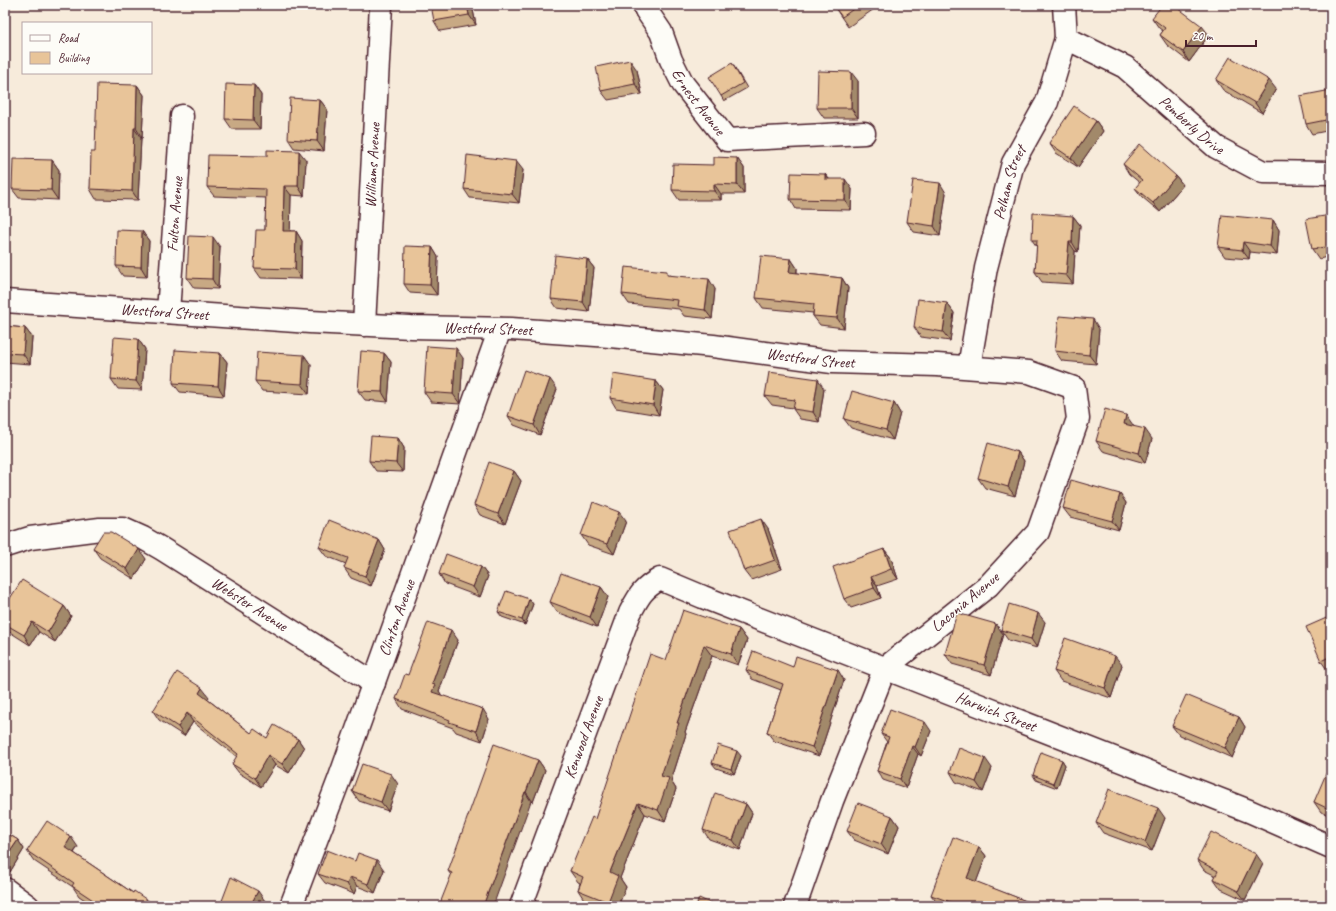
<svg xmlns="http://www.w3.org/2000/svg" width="1336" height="911" font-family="Caveat,sans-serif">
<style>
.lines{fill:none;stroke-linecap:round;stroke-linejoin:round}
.street-casing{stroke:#4a1f2b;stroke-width:25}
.street{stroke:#fdfcf7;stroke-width:22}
.wall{fill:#c8a984;stroke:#4a1f2b}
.shaded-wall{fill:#a2896b;stroke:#4a1f2b}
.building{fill:#e8c499;stroke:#4a1f2b}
.labels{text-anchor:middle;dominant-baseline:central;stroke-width:3;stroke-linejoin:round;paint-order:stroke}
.street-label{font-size:16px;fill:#4a1f2b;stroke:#fdfcf7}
</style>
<rect width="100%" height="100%" fill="#f7ebdb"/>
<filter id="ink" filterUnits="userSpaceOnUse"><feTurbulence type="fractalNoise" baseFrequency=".025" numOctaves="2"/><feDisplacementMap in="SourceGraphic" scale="8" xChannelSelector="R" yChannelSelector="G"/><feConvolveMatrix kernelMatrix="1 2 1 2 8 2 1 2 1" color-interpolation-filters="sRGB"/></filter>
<g filter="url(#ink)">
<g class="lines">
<defs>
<g id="street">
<path id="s1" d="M644,5l2,5 15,22 10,28 12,24 44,56 137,-7"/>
<path id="s2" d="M1066,38l59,29 91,80 47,25 68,1"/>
<path id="s3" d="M5,301l305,21 101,5 100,2 99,7 103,10 119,16 105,3 92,7 45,16 4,31 -40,113 -50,54 -103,82 -53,133 -37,105"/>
<path id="s4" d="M168,312l14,-196"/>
<path id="s5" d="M364,325l17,-320"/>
<path id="s6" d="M969,367l17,-99 27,-105 34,-61 19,-64 -2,-33"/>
<path id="s7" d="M5,546l25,-8 70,-9h23l20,9 19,11 212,134"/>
<path d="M5,889l23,17"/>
<path id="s8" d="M291,906l48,-126 161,-451"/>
<path id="s9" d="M521,906l109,-293c9,-17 12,-24 30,-34l43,18 546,214 82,36"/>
</g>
</defs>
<use href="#street" class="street-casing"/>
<use href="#street" class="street"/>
</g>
<g class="wall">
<path d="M472,5l4,20 -36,6 -6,-10z"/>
<path d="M833,5h43l1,2 -29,20z"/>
<path d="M1152,18l57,17 -20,27 -22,-17 -7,-10 3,-4 -4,-3z"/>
<path d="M732,63l15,25 -23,13 -3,-5z"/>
<path d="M637,70l5,24 -34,6 -7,-9z"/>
<path d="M1216,80l60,9 -14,24 -39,-23z"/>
<path d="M858,81v37h-34l-7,-10z"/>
<path d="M137,85l7,10 -2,43h-1l-3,62 -42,-1 -6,-10 5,-37z"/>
<path d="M254,85l7,10 -1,34h-28l-7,-10z"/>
<path d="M1331,90v40l-19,4 -6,-10z"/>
<path d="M320,100l7,9 -3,42 -30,-3 -6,-9z"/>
<path d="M1096,121l7,10 -25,36 -22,-14 -7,-10z"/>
<path d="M737,158l7,10v26h-23v6h-42l-7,-10 42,-25z"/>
<path d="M52,160l7,10 -1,30 -39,-2 -7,-9z"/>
<path d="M306,160l-2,36 -13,-1 -1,36h6l6,10 -1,38 -40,-1 -7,-10 11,-38 1,-32 -52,-2 -7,-9z"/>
<path d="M1123,164l53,12 7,9 -23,27 -18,-15 -7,-9 5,-5 -11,-9z"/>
<path d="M523,170l-4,33 -49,-5 -6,-9z"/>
<path d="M825,174l4,5 23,10 -1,21 -55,-1 -6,-10z"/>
<path d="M946,193l-6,43 -26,-4 -7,-10z"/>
<path d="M1331,215v41l-12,3 -7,-10z"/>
<path d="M1073,216l7,9 -2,27 -3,-1 -2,33 -31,-2 -7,-10 2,-25 -5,-7z"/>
<path d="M1273,220l6,10 -2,25 -27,-3 -1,7 -24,-2 -7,-10z"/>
<path d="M142,231l7,10 -2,36 -24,-1 -7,-10z"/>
<path d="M220,247l-2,42 -24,-1 -7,-10z"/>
<path d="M432,247l6,10 -1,38 -27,-2 -6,-9z"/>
<path d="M587,259l7,9 -5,44 -32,-4 -6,-9z"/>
<path d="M791,259l6,9v5l45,5 6,10 -4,40 -24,-3 -7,-9v-3l-50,-5 -7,-10z"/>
<path d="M670,275l45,14 -3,30 -28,-3 -5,-7 -50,-5 -7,-10z"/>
<path d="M947,303l7,10 -4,28 -29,-4 -7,-10z"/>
<path d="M5,326l20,2 7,9 -2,27 -25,-2z"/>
<path d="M1099,329l-3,35 -34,-3 -7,-10z"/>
<path d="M138,339l7,10 -3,41 -24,-1 -7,-10z"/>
<path d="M220,353l7,9 -3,34 -44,-4 -7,-9z"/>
<path d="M384,353l7,9 -3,40 -23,-2 -7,-9z"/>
<path d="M304,355l7,10 -2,29 -47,-3 -7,-10z"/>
<path d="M463,358l-3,46 -29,-2 -7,-10z"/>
<path d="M656,381l7,9 -4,25 -43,-7 -6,-10z"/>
<path d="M557,389l-17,46 -26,-10 -6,-9z"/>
<path d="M824,389l-5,33 -19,-3 -7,-10v-1l-21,-3 -7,-9z"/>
<path d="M894,403l6,10 -7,27 -42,-12 -7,-9z"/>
<path d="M1133,425v1l19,13 -7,24 -42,-12 -7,-10z"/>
<path d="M398,438l6,10 -1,24 -27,-1 -7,-10z"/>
<path d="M1018,452l6,9 -9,35 -30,-8 -7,-10z"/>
<path d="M514,471l7,10 -16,43 -25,-9 -6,-10z"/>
<path d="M1120,494l6,9 -7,27 -49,-13 -7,-9z"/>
<path d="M626,521l-12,33 -26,-9 -7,-10z"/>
<path d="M768,529l14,40 -31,11 -7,-9z"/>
<path d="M379,540l6,10 -14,36 -20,-8 -7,-10 2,-4 -20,-8 -7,-9z"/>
<path d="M93,548l53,11 -12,20 -34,-21z"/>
<path d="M884,549l7,9 7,21 -21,7 4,12 -30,10 -7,-9z"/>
<path d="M481,567l7,9 -8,21 -35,-13 -6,-10z"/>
<path d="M601,587l7,10 -11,30 -40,-15 -7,-10z"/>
<path d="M529,599l4,5 -8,21 -23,-8 -4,-5z"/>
<path d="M5,606h59l7,10 -16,26 -16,-10 -9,13 -25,-16z"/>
<path d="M1331,616v53l-3,2 -7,-10z"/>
<path d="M1045,622l-8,26 -29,-8 -7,-10z"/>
<path d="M739,629l8,11 -9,25 -26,-9 -27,76 1,2 -15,47 5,8 -11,32 -20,-7 -25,64 6,9 -8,19h-19l-14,-5 -7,-11 2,-7 -2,-1 -8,-11 25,-52 71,-159z"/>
<path d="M1003,634l-12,41 -39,-11 -7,-10z"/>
<path d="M458,640l-19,51 2,4 48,24 -7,22 -26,-9 -3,-4 -51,-19 -6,-10 12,-24z"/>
<path d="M1122,665l-11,33 -50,-17 -7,-10z"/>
<path d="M793,667l51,13 -25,76 -45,-15 -7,-9 14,-42 -29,-11 -6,-9z"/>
<path d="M209,697l-2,2 44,34 16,5 31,1 6,9 -15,25 -14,-8 -14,22 -22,-14 -7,-9 5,-7 -44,-35 -9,14 -25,-16 -6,-9z"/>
<path d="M1239,717l6,10 -13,31 -53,-23 -7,-9z"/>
<path d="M931,731l-10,25 -3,-2 -12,34 -23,-8 -6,-9 10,-29 -6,-8z"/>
<path d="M741,756l-7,18 -18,-6 -4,-5z"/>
<path d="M538,760l7,10 -12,32 -2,-1 -80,74 -3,-4z"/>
<path d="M1062,760l3,5 -8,23 -21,-8 -3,-5z"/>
<path d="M992,768l-9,24 -27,-10 -6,-10z"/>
<path d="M1331,770v46l-10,-4 -7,-10z"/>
<path d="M398,784l-10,27 -29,-10 -7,-10z"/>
<path d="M746,804l6,9 -12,37 -31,-11 -6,-9z"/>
<path d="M892,816l7,10 -11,28 -34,-14 -7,-9z"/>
<path d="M1165,818l-13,33 -49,-18 -7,-10z"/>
<path d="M5,832l13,8 6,9 -14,23 -5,-4z"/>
<path d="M78,847l-4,6 59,40 23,13h-62l-15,-10 -6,-9 -39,-26 -7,-10z"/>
<path d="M979,847l7,9 -10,26 63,24h-97l-4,-2 -7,-9z"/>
<path d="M1197,860l66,4 -18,36 -24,-11 -7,-10 2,-3 -12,-6z"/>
<path d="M355,861l29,9 -9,23 -18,-7 -3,8 -29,-11 -7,-9z"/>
</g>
<g class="shaded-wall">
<path d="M467,5h5l4,20 -7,-10z"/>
<path d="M1202,26l7,9 -20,27 -6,-10z"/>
<path d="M630,60l7,10 5,24 -7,-10z"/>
<path d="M851,72l7,9v37l-7,-10z"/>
<path d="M1269,80l7,9 -14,24 -7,-10z"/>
<path d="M137,85l7,10 -2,43 -6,-10z"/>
<path d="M254,85l7,10 -1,34 -7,-9z"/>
<path d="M320,100l7,9 -3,42 -7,-10z"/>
<path d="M1096,121l7,10 -25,36 -7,-9z"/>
<path d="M134,128l7,10 -3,62 -6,-9z"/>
<path d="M299,151l7,9 -2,36 -6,-10z"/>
<path d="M737,158l7,10v26l-7,-9z"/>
<path d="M52,160l7,10 -1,30 -7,-10z"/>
<path d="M516,161l7,9 -4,33 -7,-9z"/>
<path d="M825,174l7,9 -7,-4z"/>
<path d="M1176,176l7,9 -23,27 -7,-9z"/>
<path d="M845,179l7,10 -1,21 -6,-10z"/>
<path d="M940,183l6,10 -6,43 -6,-10z"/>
<path d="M714,184l7,10v6l-7,-9z"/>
<path d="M284,186l7,9 -1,46 -7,-10z"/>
<path d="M1073,216l7,9 -2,27 -6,-10z"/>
<path d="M1273,220l6,10 -2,25 -7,-9z"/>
<path d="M142,231l7,10 -2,36 -6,-10z"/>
<path d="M296,231l6,10 -1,38 -6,-10z"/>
<path d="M213,237l7,10 -2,42 -6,-10z"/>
<path d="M1069,242l6,9 -2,33 -7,-9z"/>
<path d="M1243,242l7,10 -1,7 -7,-9z"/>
<path d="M432,247l6,10 -1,38 -7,-10z"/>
<path d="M587,259l7,9 -5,44 -6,-10z"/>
<path d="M791,259l6,9 -1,14 -7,-10z"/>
<path d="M842,278l6,10 -4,40 -7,-10z"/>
<path d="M709,279l6,10 -3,30 -7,-9z"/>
<path d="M947,303l7,10 -4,28 -7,-9z"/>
<path d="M1093,319l6,10 -3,35 -7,-9z"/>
<path d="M25,328l7,9 -2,27 -7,-10z"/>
<path d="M138,339l7,10 -3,41 -6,-9z"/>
<path d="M456,348l7,10 -3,46 -7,-10z"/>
<path d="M220,353l7,9 -3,34 -6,-10z"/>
<path d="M384,353l7,9 -3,40 -6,-10z"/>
<path d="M304,355l7,10 -2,29 -7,-10z"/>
<path d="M550,379l7,10 -17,46 -6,-10z"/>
<path d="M818,379l6,10 -5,33 -6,-10z"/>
<path d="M656,381l7,9 -4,25 -6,-10z"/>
<path d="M894,403l6,10 -7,27 -7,-10z"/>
<path d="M1126,415l7,10 -2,8 -7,-9z"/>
<path d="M1145,429l7,10 -7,24 -6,-10z"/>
<path d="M398,438l6,10 -1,24 -7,-9z"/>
<path d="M1018,452l6,9 -9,35 -7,-9z"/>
<path d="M514,471l7,10 -16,43 -7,-10z"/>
<path d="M1120,494l6,9 -7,27 -7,-9z"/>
<path d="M619,512l7,9 -12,33 -7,-10z"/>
<path d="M761,519l7,10 14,40 -7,-9z"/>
<path d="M379,540l6,10 -14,36 -6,-10z"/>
<path d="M139,549l7,10 -12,20 -7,-10z"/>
<path d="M884,549l7,9 7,21 -7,-10z"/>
<path d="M481,567l7,9 -8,21 -7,-10z"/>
<path d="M871,577l6,9 4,12 -7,-10z"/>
<path d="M601,587l7,10 -11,30 -7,-10z"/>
<path d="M529,599l4,5 -8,21 -3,-5z"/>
<path d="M64,606l7,10 -16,26 -7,-10z"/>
<path d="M1038,613l7,9 -8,26 -6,-9z"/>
<path d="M32,622l7,10 -9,13 -6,-10z"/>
<path d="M996,624l7,10 -12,41 -7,-10z"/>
<path d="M739,629l8,11 -9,25 -7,-11z"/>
<path d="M451,630l7,10 -19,51 2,3 -2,8 -7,-10v-8z"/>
<path d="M704,645l8,11 -27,76 1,2 -15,47 5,8 -11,32 -7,-11 3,-34 16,-53z"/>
<path d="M1115,656l7,9 -11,33 -6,-10z"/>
<path d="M838,670l6,10 -25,76 -7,-9z"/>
<path d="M202,688l7,9 -3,5 -7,-9z"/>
<path d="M483,709l6,10 -7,22 -6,-10z"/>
<path d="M187,713l6,9 -9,14 -6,-9z"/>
<path d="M1239,717l6,10 -13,31 -7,-10z"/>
<path d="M925,722l6,9 -10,25 -6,-9z"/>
<path d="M298,739l6,9 -15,25 -7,-9z"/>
<path d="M912,746l6,8 -12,34 -6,-9z"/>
<path d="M737,751l4,5 -7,18 -3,-5z"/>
<path d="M268,755l7,10 -14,22 -6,-9z"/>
<path d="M985,758l7,10 -9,24 -7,-10z"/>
<path d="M538,760l7,10 -12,32 -7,-10z"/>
<path d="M1062,760l3,5 -8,23 -4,-5z"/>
<path d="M391,774l7,10 -10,27 -7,-9z"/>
<path d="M525,792l6,9 -38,105h-10z"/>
<path d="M638,803l7,11 -25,64 6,9 -8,19h-7l-3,-4 2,-30z"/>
<path d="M746,804l6,9 -12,37 -7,-10z"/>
<path d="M1158,808l7,10 -13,33 -7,-9z"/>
<path d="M892,816l7,10 -11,28 -7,-10z"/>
<path d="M71,837l7,10 -7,9 -6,-9z"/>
<path d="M18,840l6,9 -14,23 -5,-8v-5z"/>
<path d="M979,847l7,9 -12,32 -7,-10z"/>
<path d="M1256,854l7,10 -18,36 -7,-9z"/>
<path d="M377,860l7,10 -9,23 -7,-9z"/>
<path d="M350,877l7,9 -3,8 -7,-10z"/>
<path d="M258,891l7,10 -3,5h-12z"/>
</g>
<g class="building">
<path d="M431,5h36l2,10 -35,6z"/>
<path d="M833,5h26l-17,12z"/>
<path d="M1162,5h12l28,21 -19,26 -23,-17 5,-7 -13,-10z"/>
<path d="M40,22l13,1h-13z"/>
<path d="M1230,57l39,23 -14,23 -39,-23z"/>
<path d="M630,60l5,24 -34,7 -5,-24z"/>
<path d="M732,63l11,20 -22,13 -12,-19z"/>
<path d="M818,71l33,1v36h-34z"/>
<path d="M97,84l40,1 -1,43h-2l-2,63 -42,-2 1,-37h4z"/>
<path d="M226,84l28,1 -1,35 -28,-1z"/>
<path d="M1331,90v29l-25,5 -6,-28z"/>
<path d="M290,98l30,2 -3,41 -29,-2z"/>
<path d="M1074,106l22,15 -25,37 -22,-15z"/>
<path d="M1140,144l36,32 -23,27 -18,-15 7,-8 -19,-16z"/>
<path d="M267,150l32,1 -1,35h-14l-1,45h13l-1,38 -41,-1 2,-38h9l1,-41 -59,-2 1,-32 59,1z"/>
<path d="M467,155l49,6 -4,33 -48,-5z"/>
<path d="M714,157l23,1v27l-23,-1v7l-42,-1 1,-26 41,1z"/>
<path d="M13,159l39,1 -1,30 -39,-1z"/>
<path d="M791,173l34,1v5h20v21l-55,-1z"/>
<path d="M913,180l27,3 -6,43 -27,-4z"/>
<path d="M1033,213l40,3 -1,26h-3l-3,33 -31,-3 2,-32h-5z"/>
<path d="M1222,215l51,5 -3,26 -27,-4 -1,8 -24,-3z"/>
<path d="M1331,215v31l-19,3 -6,-30z"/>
<path d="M117,230l25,1 -1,36 -25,-1z"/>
<path d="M189,236l24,1 -1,42 -25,-1z"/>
<path d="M405,246l27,1 -2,38 -26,-1z"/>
<path d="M555,255l32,4 -4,43 -32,-3z"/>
<path d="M761,256l30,3 -2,13 53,6 -5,40 -24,-2 1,-12 -58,-6z"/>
<path d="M625,267l42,4v4l42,4 -4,31 -28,-4 1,-6 -56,-6z"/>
<path d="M918,299l29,4 -4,29 -29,-5z"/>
<path d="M1059,316l34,3 -4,36 -34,-4z"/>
<path d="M5,326l20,2 -2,26 -18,-1z"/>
<path d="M114,337l24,2 -2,42 -25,-2z"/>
<path d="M427,346l29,2 -3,46 -29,-2z"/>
<path d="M175,350l45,3 -2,33 -45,-3z"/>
<path d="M361,351l23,2 -2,39 -24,-1z"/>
<path d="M257,352l47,3 -2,29 -47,-3z"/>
<path d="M524,370l26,9 -16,46 -26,-9z"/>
<path d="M769,372l49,7 -5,33 -20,-3 2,-9 -30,-4z"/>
<path d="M613,374l43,7 -3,24 -43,-7z"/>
<path d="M852,391l42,12 -8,27 -42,-11z"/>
<path d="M1105,409l21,6 -2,9 21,5 -6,24 -43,-12z"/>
<path d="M371,436l27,2 -2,25 -27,-2z"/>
<path d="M988,443l30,9 -10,35 -30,-9z"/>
<path d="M489,462l25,9 -16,43 -24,-9z"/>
<path d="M1071,480l49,14 -8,27 -49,-13z"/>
<path d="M593,502l26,10 -12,32 -26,-9z"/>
<path d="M761,519l14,41 -31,11 -14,-41z"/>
<path d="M329,520l50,20 -14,36 -21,-8 4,-10 -29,-11z"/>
<path d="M103,532h8l28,17 -12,20 -34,-21z"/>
<path d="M884,549l7,20 -20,8 3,11 -30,11 -11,-32z"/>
<path d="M446,554l35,13 -8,20 -34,-13z"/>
<path d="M561,573l40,14 -11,30 -40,-15z"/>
<path d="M22,580l42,26 -16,26 -16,-10 -8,13 -19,-11v-18z"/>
<path d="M506,591l23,8 -7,21 -24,-8z"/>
<path d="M1009,604l29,9 -7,26 -30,-9z"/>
<path d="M683,610l56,19 -8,25 -27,-9 -27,78h2l-18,53 8,2 -11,32 -20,-7 -28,69 8,4 -10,26 -30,-12 5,-13 -13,-6 22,-54 3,2 55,-165 16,6z"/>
<path d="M957,613l39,11 -12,41 -39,-11z"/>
<path d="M1331,616v40l-10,5 -15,-34z"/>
<path d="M428,622l23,8 -19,54 3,1 -3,7 51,17 -7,22 -27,-9 1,-2 -54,-21 9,-25 3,1z"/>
<path d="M1065,638l50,18 -10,32 -51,-17z"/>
<path d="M753,651l40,16 3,-11 42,14 -26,77 -45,-15 16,-48 -37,-14z"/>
<path d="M177,672l25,16 -3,5 52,40 3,-4 13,9 7,-13 24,14 -16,25 -14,-9 -13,23 -23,-14 6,-10 -51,-41 -9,14 -25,-16z"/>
<path d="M1186,695l53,22 -14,31 -53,-22z"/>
<path d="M890,709l35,13 -10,25 -3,-1 -12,33 -23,-8 12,-34 -8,-3z"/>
<path d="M494,744l44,16 -12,32h-1l-42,114h-44l13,-33 -4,-2z"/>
<path d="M718,745l19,6 -6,18 -19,-6z"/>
<path d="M959,748l26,10 -9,24 -26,-10z"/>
<path d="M1041,752l21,8 -9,23 -20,-8z"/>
<path d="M362,764l29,10 -10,28 -29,-11z"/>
<path d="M1328,769l3,1v40l-17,-8z"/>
<path d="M1109,789l49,19 -13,34 -49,-19z"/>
<path d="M715,793l31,11 -13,36 -30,-10z"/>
<path d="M858,803l34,13 -11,28 -34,-13z"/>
<path d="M47,821l24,16 -6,10 68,46 1,-2 22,15h-54l-30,-20 2,-3 -47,-32z"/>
<path d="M5,832l13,8 -13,19z"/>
<path d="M1211,832l45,22 -18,37 -24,-12 4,-8 -21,-11z"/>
<path d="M953,837l26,10 -12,31 72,28h-78l-30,-11z"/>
<path d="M327,850l28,11 3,-8 19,7 -9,24 -18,-7 -3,7 -29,-10z"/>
<path d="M231,877l27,14 -8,15h-30z"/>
<path d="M699,898l18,8h-21z"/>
</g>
</g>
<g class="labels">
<g class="street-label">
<text stroke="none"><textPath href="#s1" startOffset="112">Ernest Avenue</textPath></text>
<text stroke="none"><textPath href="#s2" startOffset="154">Pemberly Drive</textPath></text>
<text stroke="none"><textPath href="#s5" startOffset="160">Williams Avenue</textPath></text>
<text stroke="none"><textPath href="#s6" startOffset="189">Pelham Street</textPath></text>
<text stroke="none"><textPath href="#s4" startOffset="98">Fulton Avenue</textPath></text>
<text stroke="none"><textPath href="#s3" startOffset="160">Westford Street</textPath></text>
<text stroke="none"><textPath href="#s3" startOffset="484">Westford Street</textPath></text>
<text stroke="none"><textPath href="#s3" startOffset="808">Westford Street</textPath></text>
<text transform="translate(965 602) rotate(-40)">Laconia Avenue</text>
<text stroke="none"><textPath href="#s7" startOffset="267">Webster Avenue</textPath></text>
<text stroke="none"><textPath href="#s8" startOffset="307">Clinton Avenue</textPath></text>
<text stroke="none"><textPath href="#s9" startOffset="720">Harwich Street</textPath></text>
<text stroke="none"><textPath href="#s9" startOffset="180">Kenwood Avenue</textPath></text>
</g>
</g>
<rect width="1336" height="911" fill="none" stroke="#fdfcf7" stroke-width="20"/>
<rect x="10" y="10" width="1316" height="891" fill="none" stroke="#4a1f2b" stroke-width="1.5" filter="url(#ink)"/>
<rect x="22" y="22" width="130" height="52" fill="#fdfcf7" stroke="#b5a4a5"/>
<rect x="30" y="35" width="20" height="6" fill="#fdfcf7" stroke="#b5a4a5"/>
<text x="58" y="42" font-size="12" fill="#4a1f2b">Road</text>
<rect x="30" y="52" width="20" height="12" fill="#e8c499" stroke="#b5a4a5"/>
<text x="58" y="62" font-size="12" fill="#4a1f2b">Building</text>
<path d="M1186 40v6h70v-6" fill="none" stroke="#4a1f2b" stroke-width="2"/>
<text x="1192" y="40" font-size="12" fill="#4a1f2b" stroke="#fdfcf7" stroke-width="3" paint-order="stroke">20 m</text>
</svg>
